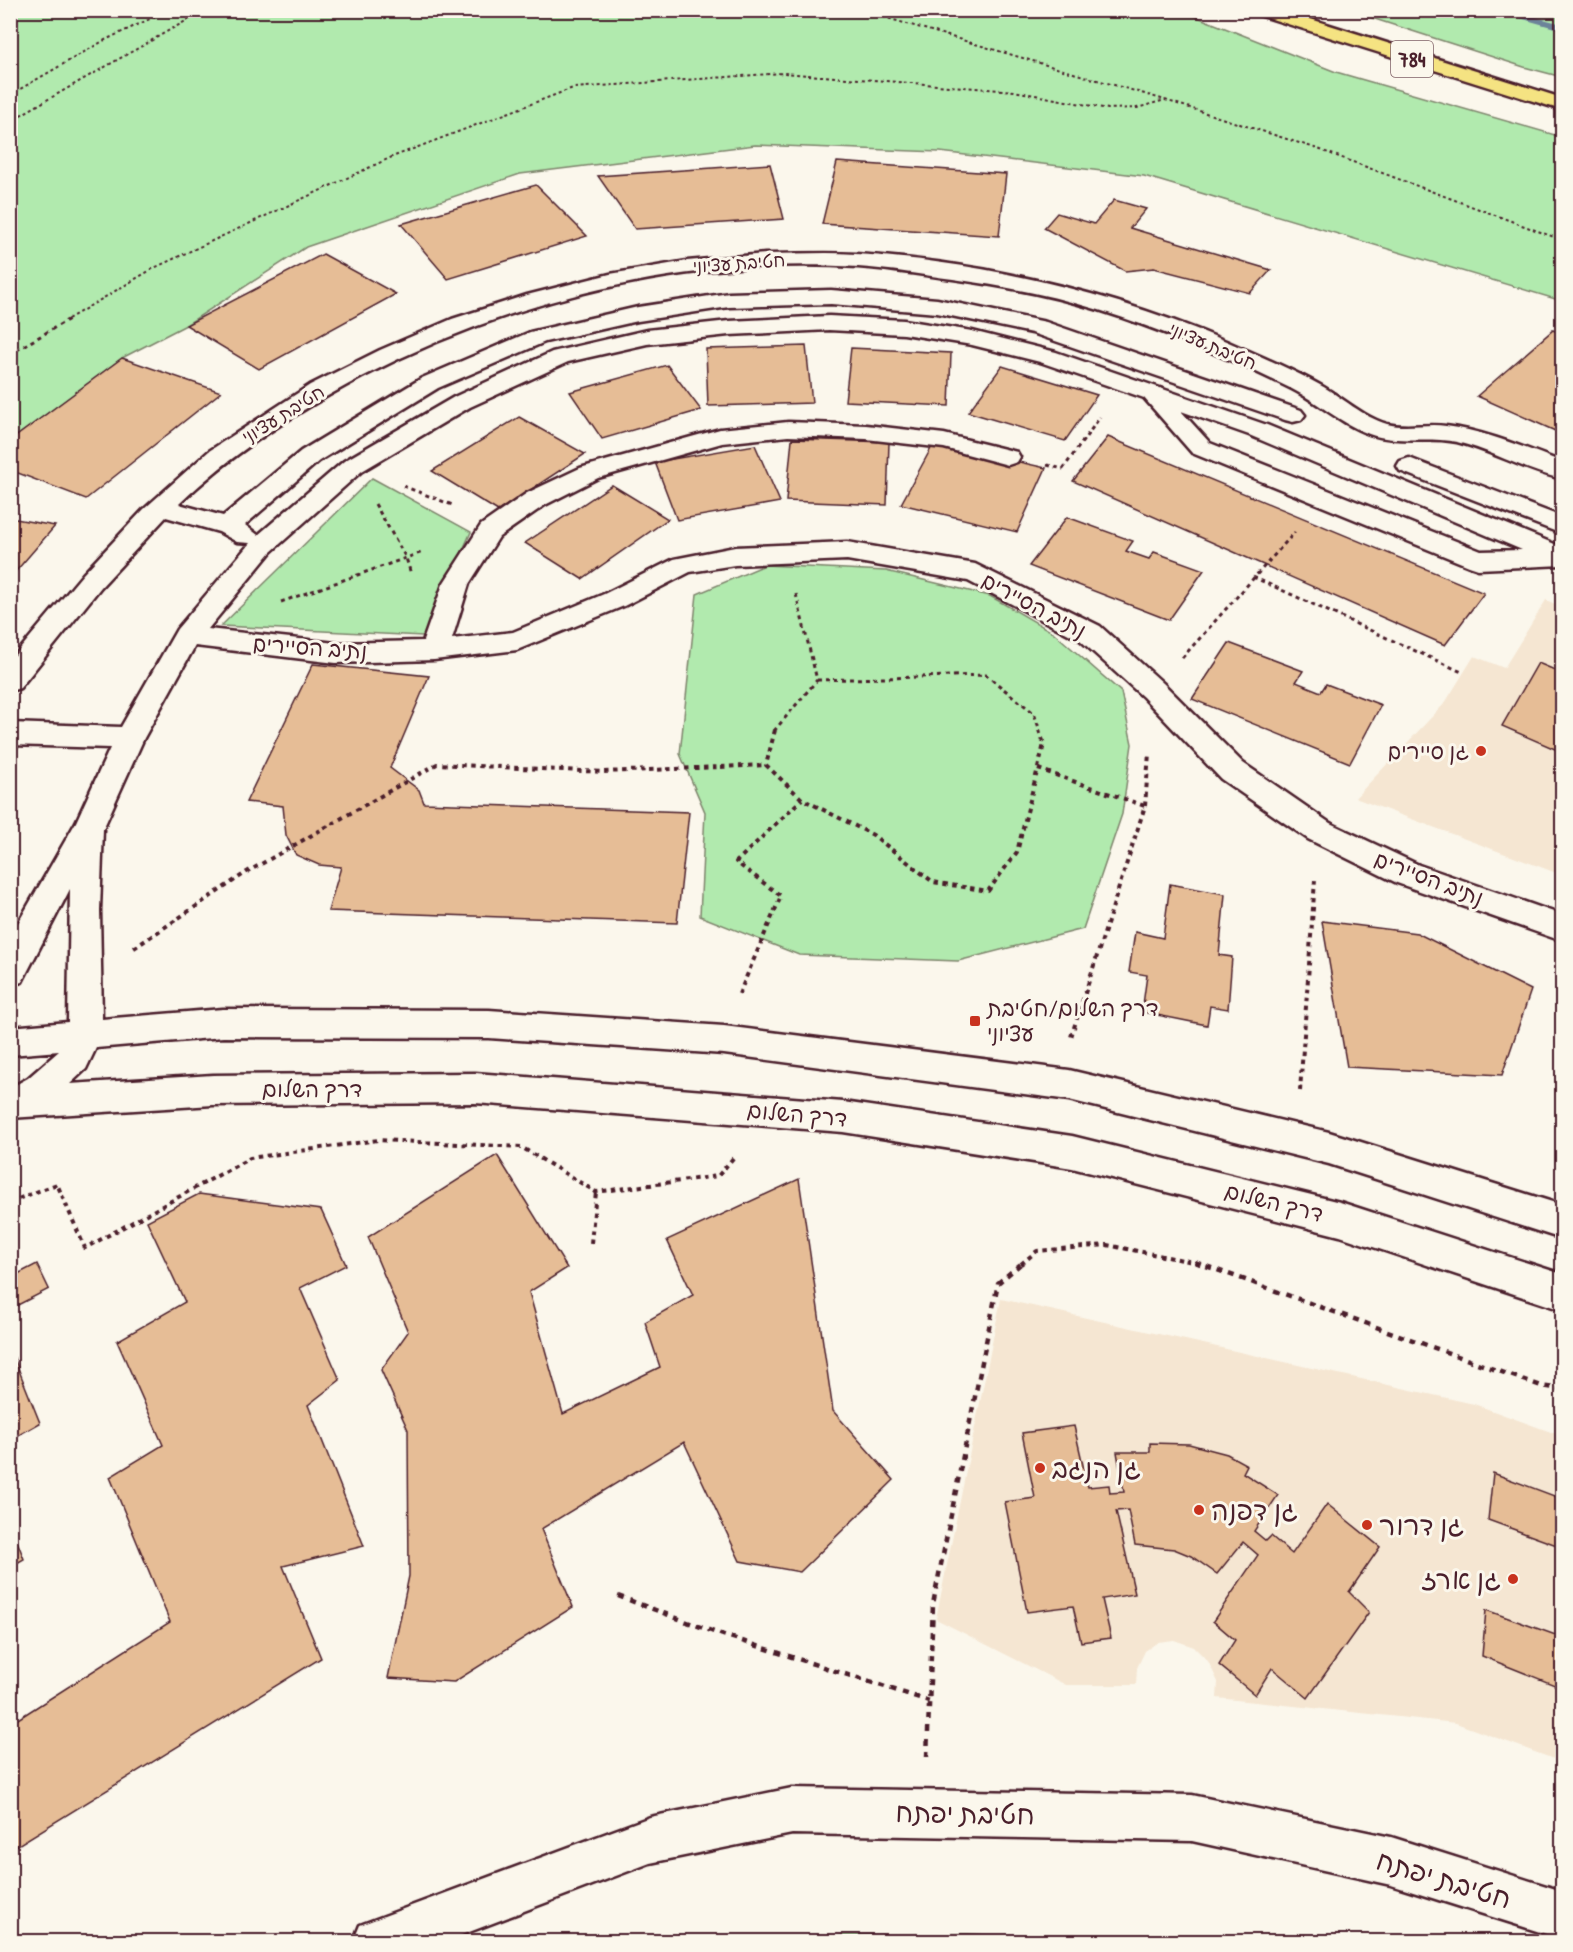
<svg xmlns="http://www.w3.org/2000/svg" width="1573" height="1952" font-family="'Patrick Hand','Playpen Sans Hebrew',sans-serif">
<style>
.built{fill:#f5e6d2}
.green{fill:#b1eaae;stroke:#7e846c;stroke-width:1.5}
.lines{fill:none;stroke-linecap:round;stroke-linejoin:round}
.stream{fill:#6c8399;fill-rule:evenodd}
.building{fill:#e6bd96;stroke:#4a1f2b;stroke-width:1.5}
.minor-casing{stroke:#4a1f2b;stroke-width:5}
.major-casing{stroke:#4a1f2b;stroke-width:5}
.path-far3{stroke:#4a1f2b;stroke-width:2;stroke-dasharray:3 3;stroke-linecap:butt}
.path-far2{stroke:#4a1f2b;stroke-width:3;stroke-dasharray:4 4;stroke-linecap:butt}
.path-far1{stroke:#4a1f2b;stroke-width:4;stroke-dasharray:4.5 4.5;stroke-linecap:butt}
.path{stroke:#4a1f2b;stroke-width:4.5;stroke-dasharray:6 6;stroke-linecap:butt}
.minor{fill:#fbf7ec;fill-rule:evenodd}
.major{fill:#f5e382;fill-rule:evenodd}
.poi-dot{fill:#c8321e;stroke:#fbf7ec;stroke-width:2}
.labels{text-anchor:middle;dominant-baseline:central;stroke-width:6;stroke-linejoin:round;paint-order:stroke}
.far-street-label{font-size:18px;fill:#4a1f2b;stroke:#fbf7ec}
.shield{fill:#fbf7ec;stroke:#7f6065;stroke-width:1.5}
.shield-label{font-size:21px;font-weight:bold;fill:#4a1f2b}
.street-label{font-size:22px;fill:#4a1f2b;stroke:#fbf7ec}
.poi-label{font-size:22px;fill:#4a1f2b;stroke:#fbf7ec;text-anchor:end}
.near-poi-label{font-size:27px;fill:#4a1f2b;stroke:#fbf7ec;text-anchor:start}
.near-street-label{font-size:27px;fill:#4a1f2b;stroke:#fbf7ec}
</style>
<rect width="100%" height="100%" fill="#fbf7ec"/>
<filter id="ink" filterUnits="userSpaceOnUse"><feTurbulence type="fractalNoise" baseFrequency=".0167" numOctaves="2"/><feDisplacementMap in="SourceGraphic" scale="12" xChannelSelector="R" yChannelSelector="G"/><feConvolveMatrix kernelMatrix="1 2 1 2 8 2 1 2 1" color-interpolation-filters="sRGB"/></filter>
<g filter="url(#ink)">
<g class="built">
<path d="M1546,600l16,7v268l-207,-77 90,-95 29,-47 30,12z"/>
<path d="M1001,1299l473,105 88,32v326l-106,-39 -239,-25 1,-16 -10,-21 -14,-14 -20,-7 -16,2 -13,9 -8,17 -1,17h-70l-130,-66z"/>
</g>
<g class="green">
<path d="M11,11h1171l154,61 226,65v164l-418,-125 -204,-24 -185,-7 -235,29 -214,73 -120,78 -64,33 -111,83z"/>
<path d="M1350,11h212v66l-38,-10z"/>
<path d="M372,478l99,54 -48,104 -202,-10z"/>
<path d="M765,565l121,6 104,25 64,37 67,59 11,52 -10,70 -39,115 -125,32 -159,-6 -99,-39 5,-104 -25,-58 17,-160z"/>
<path d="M967,1934l163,7h-317l30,-6z"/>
</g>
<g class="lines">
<path class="stream" d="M1492,10h17l53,14v6z"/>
</g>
<g class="building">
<path d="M837,162l169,12 -7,62 -177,-12z"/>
<path d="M770,164l14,55 -149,10 -37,-53z"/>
<path d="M536,185l51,51 -139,43 -47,-55z"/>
<path d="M1114,200l32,9 -16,19 141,42 -21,23 -96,-25 -29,3 -81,-43 13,-15 37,11z"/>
<path d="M323,254l73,40 -137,75 -73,-44z"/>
<path d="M1553,330l9,4v100l-85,-38z"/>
<path d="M806,346l6,57 -104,3 -2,-57z"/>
<path d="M851,348l100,5 -2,53 -104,-5z"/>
<path d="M122,358l99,34 -135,107 -76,-29v-29z"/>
<path d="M667,365l34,45 -99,29 -32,-47z"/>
<path d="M1002,366l95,29 -32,46 -97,-29z"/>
<path d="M519,417l66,37 -87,57 -66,-40z"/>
<path d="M1108,437l376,156 -39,52 -372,-164z"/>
<path d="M792,439l97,3 -2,63 -101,-4z"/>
<path d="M934,443l112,25 -29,64 -116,-28z"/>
<path d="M755,445l25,57 -103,18 -22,-58z"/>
<path d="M612,485l56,34 -86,60 -57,-36z"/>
<path d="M1067,517l66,24 -7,10 23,8 5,-7 50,18 -35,50 -140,-54z"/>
<path d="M10,518l45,8 -45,52z"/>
<path d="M1229,643l74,28 -7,11 25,10 5,-8 55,21 -31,58 -158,-64z"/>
<path d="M1538,663l24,10v79l-60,-26z"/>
<path d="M313,664l116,12 -39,92 29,22 5,13 265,9 -12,111 -349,-12 13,-44 -22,-2 -23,-10 -10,-20 -3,-29 -37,-4z"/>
<path d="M1170,884l55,10 -6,61 13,2 -4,52 -18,-3 -3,19 -65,-13 5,-37 -18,-3 6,-40 28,6z"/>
<path d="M1322,921l95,12 114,57 -29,85 -155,-8z"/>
<path d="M497,1155l70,113 -38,24 34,122 97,-47 -15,-45 48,-27 -26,-55 132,-61 34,232 61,69 -94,92 -60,-11 -56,-119 -143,87 32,78 -119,75 -66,-4 21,-102 -1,-146 -27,-60 27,-38 -40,-95z"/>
<path d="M199,1194l122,16 25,55 -46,23 40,92 -32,25 56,141 -81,20 38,92 -311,192v-126l160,-102 -60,-145 53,-32 -46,-104 68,-39 -38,-81z"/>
<path d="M37,1264l12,25 -39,20v-31z"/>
<path d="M10,1348l30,75 -30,17z"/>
<path d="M1074,1426l14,61 21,-2 1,8 14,-1 -7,-40h33v-9l39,1 38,10 20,11 -4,8 35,22 -24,36 12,10 5,-5 21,18 35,-50 53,43 -31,45 20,20 -61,86 -36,-30 -17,27 -36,-30 16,-25 -22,-19 45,-66 -15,-13 -26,32 -26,-18 -17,-7 -39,-4 -7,-35 -12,1 19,83 -33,5 9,39 -30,4 -8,-36 -46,6 -22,-110 30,-4 -13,-65z"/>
<path d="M1493,1473l69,26v-5v53l-74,-27z"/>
<path d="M10,1523l14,36 -14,8z"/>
<path d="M1486,1610l75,27 1,-17v68l-80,-32z"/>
</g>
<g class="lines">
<defs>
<g id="minor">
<path d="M765,254c31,0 61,-2 91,0 127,8 253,38 370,87 31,14 64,27 94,44 22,12 43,32 67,39 19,5 40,-1 59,2 40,5 79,22 116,36v17c-36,-8 -69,-28 -105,-37 -29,-6 -60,2 -88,-8 -28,-10 -51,-32 -77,-45 -63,-31 -127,-58 -193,-79 -48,-15 -96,-24 -146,-31 -31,-4 -63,-10 -95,-12 -170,-11 -346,32 -496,110 -66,35 -129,75 -183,127l44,12 78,-65 121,-73 108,-46 108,-25 91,-14 102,-3 106,9 109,23 255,88 4,5 -4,5 -8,2 -8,-2 -253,-87 -95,-20 -106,-9 -102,3 -91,14 -93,21 -107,46 -119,73 -74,64 13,10 86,-74 110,-64 98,-45 95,-22 82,-9 100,-5 75,4 68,11 84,21 211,73 295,122v18l-84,4 -9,-3 -277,-113 -48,-55 -104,-36 -68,-17 -68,-11 -75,-4 -100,5 -82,9 -79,18 -98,45 -108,64 -91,81 -63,77 128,14 87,-2 20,-57 38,-59 46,-32 53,-25 140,-39 68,-7 78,3 78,9 73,18 3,5 -3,5 -9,3 -64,-17 -78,-9 -78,-3 -66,7 -124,35 -53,27 -46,32 -30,47 -17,55 61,-7 91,-38 70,-35 61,-12 112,-5 128,22 125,62 63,57 80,80 87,60 89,42 143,50v26l-165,-58 -89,-44 -87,-60 -78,-82 -63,-57 -112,-59 -121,-21 -112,5 -45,7 -66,34 -107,44 -83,10 -98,3 -141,-17 -51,92 -41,91 -3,81 2,109 121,-10 266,1 235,16 345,44 260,62 233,73v34l-233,-75 -260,-64 -345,-46 -235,-16 -266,-1 -127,11 -10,21 -16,15 143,-9 262,-2 368,29 229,34 268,66 222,72v36l-222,-74 -268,-68 -229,-36 -368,-29 -262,2 -203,13v-30l18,-10 31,-27 -49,4v-28l58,-5 2,-133 -48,93 -12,3v-48l66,-115 34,-74 -100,-3v-22l111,4 56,-98 73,-86 -13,-1 -18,-10 -53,-15 -65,70 -81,101 -10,3v-30l73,-87 61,-65 65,-58 101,-66 70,-35 72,-31 75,-24 83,-21 77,-13zM1181,411l68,24 273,115 -41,1 -271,-108z"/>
<path d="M1409,458l153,59v17l-162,-63 -3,-5 3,-5z"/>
<path d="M792,1788l400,7 199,42 171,54v48l-171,-54 -199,-44 -400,-7 -142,29 -207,79h-90l7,-17 290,-108z"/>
</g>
<path id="major" d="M1254,10h28l280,88v12l-306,-96z"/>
</defs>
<use href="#minor" class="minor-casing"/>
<use href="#major" class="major-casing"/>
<g class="path-far3">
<path d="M860,10l305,90 153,49 244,91"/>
<path d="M10,95l93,-54 66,-31"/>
<path d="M10,121l195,-111"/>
<path d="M68,319l86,-51 238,-111 181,-69 210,-15 231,18 94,18 29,-1 28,-8"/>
</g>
<g class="path-far2">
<path d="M10,354l61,-36"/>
<path d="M1047,465l16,4 37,-52"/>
<path d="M403,486l52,20"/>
<path d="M375,504l31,54 5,16"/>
<path d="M1253,577l211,96"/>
<path d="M796,594l21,86"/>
<path d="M281,602l142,-50"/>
<path d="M1182,658l113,-126"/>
<path d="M817,680l169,-5 48,38 6,18"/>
<path d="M774,731l43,-51"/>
</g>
<g class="path-far1">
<path d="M775,730l-9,35 36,34 71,36 60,47 55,9 29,-39 27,-108 -5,-14"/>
<path d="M1038,769l107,37 -74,231"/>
<path d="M1145,806l4,-53"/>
<path d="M134,948l113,-76 190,-108 167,8 162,-7"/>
<path d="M739,994l42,-98 -45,-34 66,-63"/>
<path d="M1300,1091l15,-211"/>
<path d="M10,1202l47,-18 28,64 165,-90 128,-18 143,7 75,45 122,-16 16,-19"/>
<path d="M591,1243l5,-51"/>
<path d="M1021,1264l16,-13 70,-6 96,19"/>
</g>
<g class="path">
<path d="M1195,1262l346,124 21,3"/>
<path d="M618,1596l96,36 215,69"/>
<path d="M927,1757l6,-153 65,-321 25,-21"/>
</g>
<use href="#minor" class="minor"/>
<use href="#major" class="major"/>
</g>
</g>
<g class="poi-dot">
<circle cx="1481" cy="751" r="6"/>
<rect x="969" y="1015" width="12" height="12" rx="3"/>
<circle cx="1040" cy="1468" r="6"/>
<circle cx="1199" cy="1510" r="6"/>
<circle cx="1367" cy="1525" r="6"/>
<circle cx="1513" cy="1579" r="6"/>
</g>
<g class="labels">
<g class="far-street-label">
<text transform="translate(739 263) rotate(-4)">חטיבת עציוני</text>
<text transform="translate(1213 346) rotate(23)">חטיבת עציוני</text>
<text transform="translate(283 414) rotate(-32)">חטיבת עציוני</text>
</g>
<rect class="shield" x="1391" y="41" width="42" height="36" rx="4.5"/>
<g class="shield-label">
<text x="1412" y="59">784</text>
</g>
<g class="street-label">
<text transform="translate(1034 605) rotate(28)">נתיב הסיירים</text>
<text transform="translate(310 647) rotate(4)">נתיב הסיירים</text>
<text transform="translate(1429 878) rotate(21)">נתיב הסיירים</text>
<text x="312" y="1089">דרך השלום</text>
<text transform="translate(797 1114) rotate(5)">דרך השלום</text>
<text transform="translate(1274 1202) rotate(14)">דרך השלום</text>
</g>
<g class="poi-label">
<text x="1469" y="751">גן סיירים</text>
<text x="987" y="1008" text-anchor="start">דרך השלום/חטיבת<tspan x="987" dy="25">עציוני</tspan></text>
</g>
<g class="near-poi-label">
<text x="1052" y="1468">גן הנגב</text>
<text x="1211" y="1510">גן דפנה</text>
<text x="1379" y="1525">גן דרור</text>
<text x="1501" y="1579" text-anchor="end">גן ארז</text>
</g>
<g class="near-street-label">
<text transform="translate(965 1813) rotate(1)">חטיבת יפתח</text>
<text transform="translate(1444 1879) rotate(17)">חטיבת יפתח</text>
</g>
</g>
<rect width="1573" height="1952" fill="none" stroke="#fbf7ec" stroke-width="36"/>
<rect x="18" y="18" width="1537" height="1916" fill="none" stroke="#4a1f2b" stroke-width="2" filter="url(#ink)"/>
</svg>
